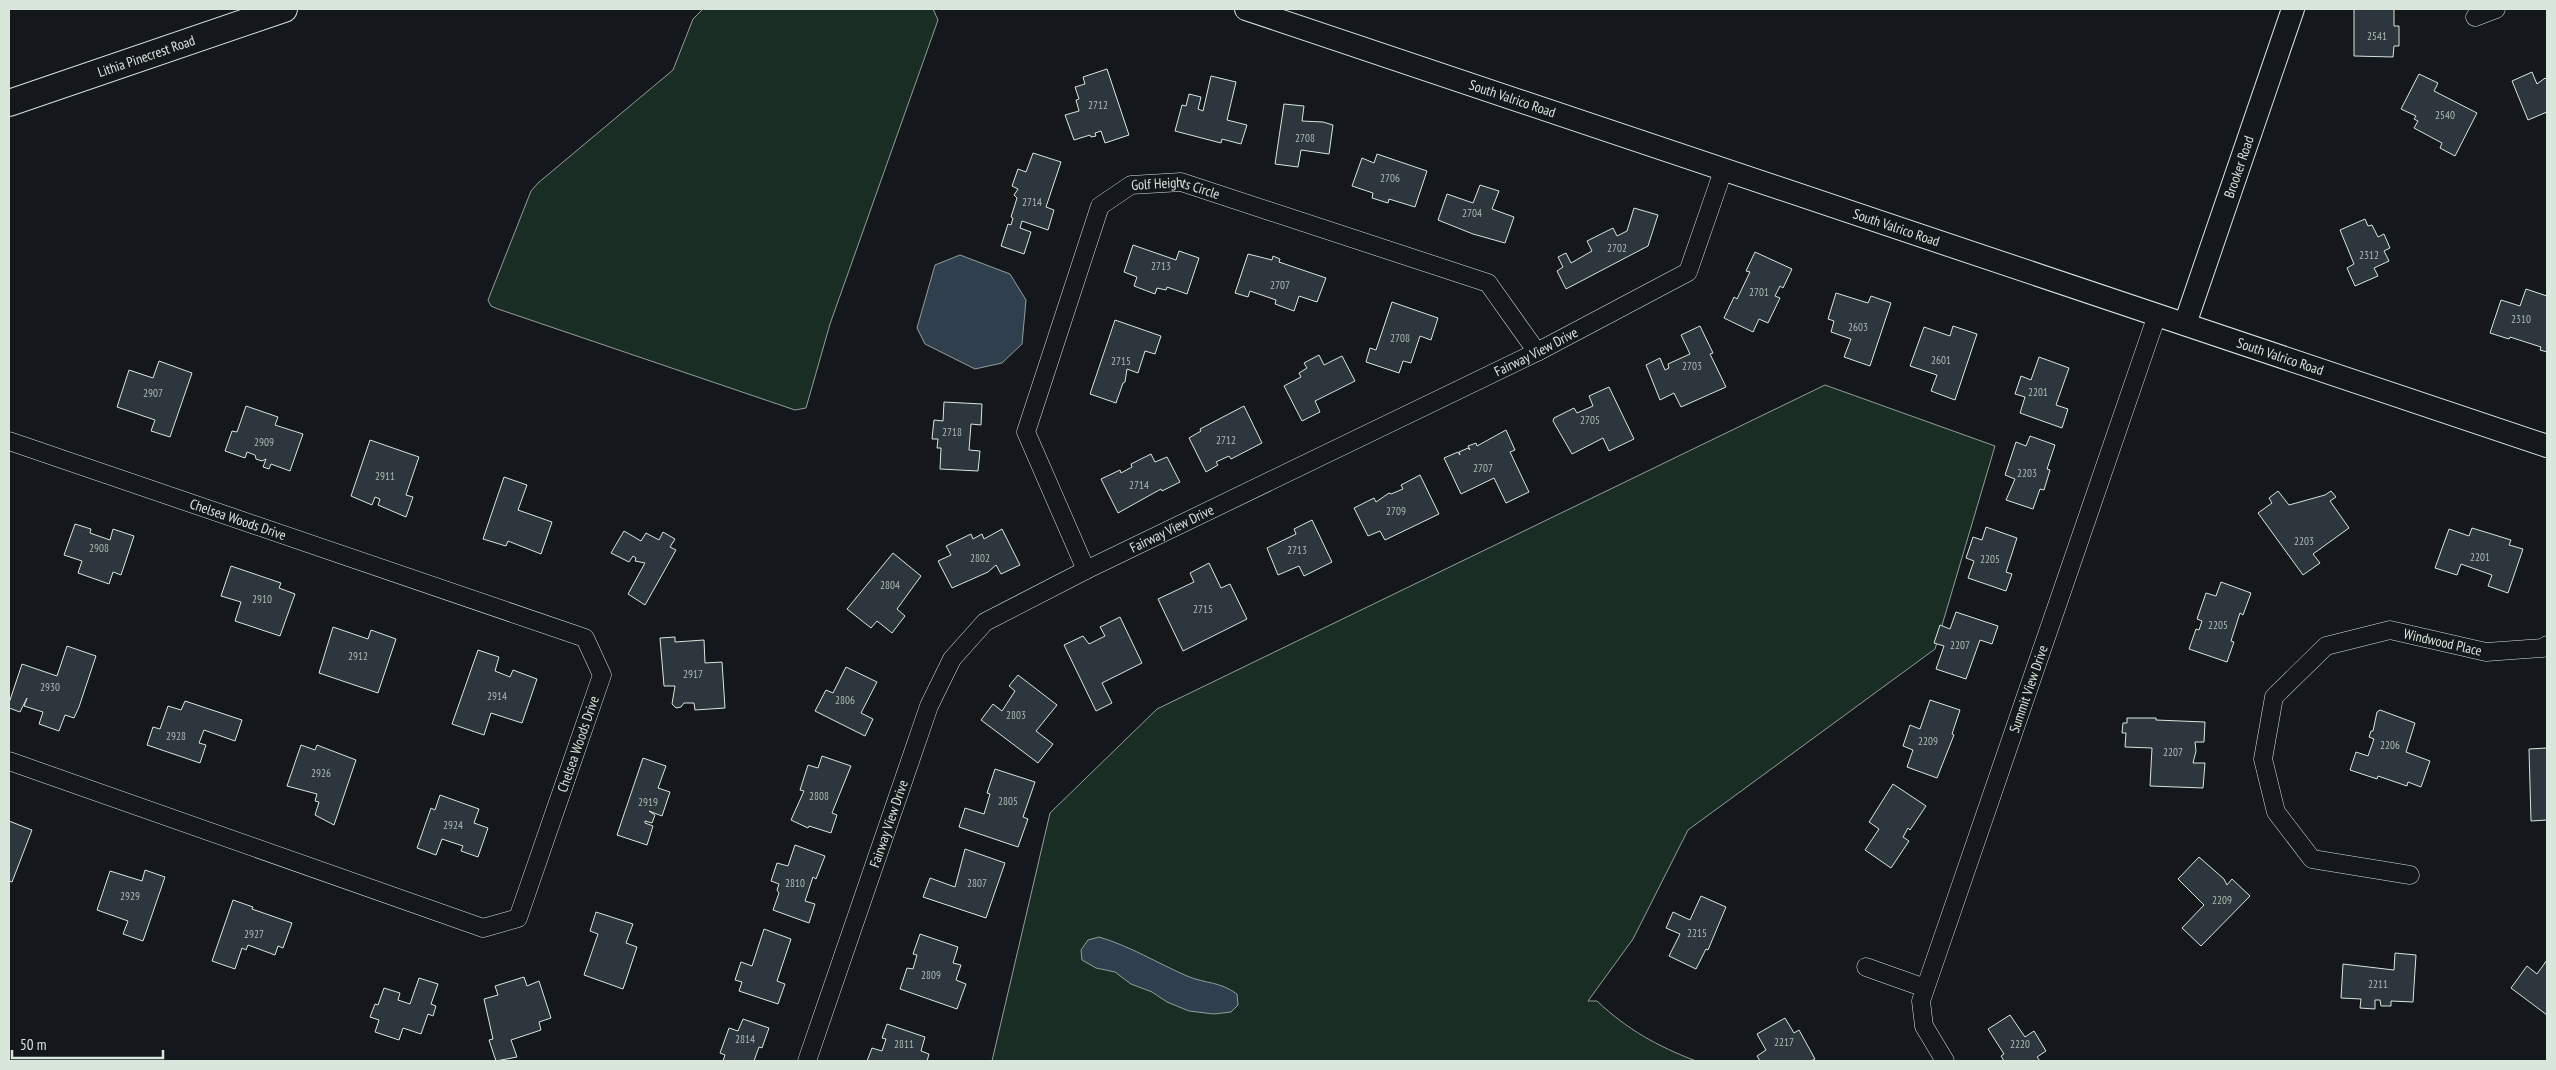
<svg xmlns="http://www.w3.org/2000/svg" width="2556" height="1070" font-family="'PT Sans Narrow',sans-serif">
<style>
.green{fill:#1a2d24;stroke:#939e99}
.water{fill:#2f3f4d;stroke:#939e99}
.building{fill:#2c363c;stroke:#d8e6dc}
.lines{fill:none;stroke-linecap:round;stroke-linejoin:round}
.minor-casing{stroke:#d8e6dc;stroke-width:19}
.tertiary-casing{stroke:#d8e6dc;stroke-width:24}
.secondary-casing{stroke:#d8e6dc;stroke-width:28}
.minor{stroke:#14181c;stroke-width:18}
.tertiary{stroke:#14181c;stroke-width:22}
.secondary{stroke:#14181c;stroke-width:26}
.labels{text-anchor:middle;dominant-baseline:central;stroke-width:4;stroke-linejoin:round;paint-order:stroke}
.number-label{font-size:11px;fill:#adbab4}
.street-label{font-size:14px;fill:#d8e6dc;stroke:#14181c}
</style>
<rect width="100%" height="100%" fill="#14181c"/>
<g class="green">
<path d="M703,9h230l5,11 -108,304 -24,84 -11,2 -297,-101 -7,-3 -3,-6 43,-109 7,-8 135,-113 20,-51z"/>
<path d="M1825,385l170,61 -60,203 -247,181 -55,109 -45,62h9c31,29 60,45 99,60h-704l58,-248 107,-104z"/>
</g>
<g class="water">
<path d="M960,255l50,19 16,26 -4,44 -20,19 -27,6 -50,-25 -8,-16 18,-63z"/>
<path d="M1099,937c31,9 58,26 88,39 19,8 32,5 50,18l1,11 -7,7 -17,2 -25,-3 -22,-9 -15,-10 -21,-8 -16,-12 -19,-4 -14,-8 -1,-10 7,-10z"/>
</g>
<g class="building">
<path d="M2354,9h40v17h5v20h-5l-1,11 -39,-1z"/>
<path d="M1107,69l22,66 -24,8 -4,-12 -6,2 1,3 -5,1 -1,-2 -16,5 -9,-25 14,-4 -3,-11 3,-1 -4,-12 10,-3 -2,-7z"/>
<path d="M2532,72l5,12 8,-6 2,2v32l-19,8 -16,-39z"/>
<path d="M2419,74l19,9 -4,8 43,22 -22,43 -15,-8 2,-5 -28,-15 4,-7 -4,-2 2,-3 -15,-7z"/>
<path d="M1211,76l25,6 -9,38 20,5 -6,19 -19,-5 -1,4 -46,-12 7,-26 4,1 3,-12 12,3 -3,12 5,2z"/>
<path d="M1284,104l20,2 -2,15 21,1 10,3 -4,29 -28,-4 -3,17 -23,-3z"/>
<path d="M1033,153l28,9 -15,45 8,3 -6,20 -26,-9 -2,7 11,4 -7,22 -23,-8 7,-22 3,1 2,-7 -2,-1 6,-19 -3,-3 4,-6 -6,-3 6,-17 8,3z"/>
<path d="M1377,154l50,17 -12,36 -26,-8 -1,4 -16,-5 1,-5 -21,-7 10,-28 12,5z"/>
<path d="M1480,185l19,6 -7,18 22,8 -9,26 -32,-9 -35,-14 9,-26 26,9z"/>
<path d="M1634,208l24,7 -10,31 -82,43 -9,-18 6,-4 -5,-10 8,-4 5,10 21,-12 -5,-10 26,-13 4,8 10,-5z"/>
<path d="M2365,219l3,7 4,-1 6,12 6,-3 6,14 -6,3 5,10 -15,7 4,8 -23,10 -8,-18 7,-4 -14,-34z"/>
<path d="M1133,245l43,15 3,-9 20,7 -12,36 -20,-7 -1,3 -9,-2 -2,6 -21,-8 3,-9 -13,-5z"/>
<path d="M1755,252l37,17 -9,19 -3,-2 -5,10 5,2 -12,25 -9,-4 -6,13 -29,-14 10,-21 3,2 13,-27 -4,-1z"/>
<path d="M1248,254l24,6 1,-4 7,3 -1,3 47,16 -9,24 -18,-6 -5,15 -19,-7 1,-4 -26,-9 -2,6 -13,-4z"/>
<path d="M2526,289l21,7v56l-7,-2 1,-3 -31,-10 -1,2 -19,-6 11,-33 19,6z"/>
<path d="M1836,293l32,10 3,-7 20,7 -21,63 -26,-9 7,-18 -20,-7 3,-11 -6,-2z"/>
<path d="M1392,302l46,16 -7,22 -11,-4 -9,27 -8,-2 -4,12 -33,-11 4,-14 6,2z"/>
<path d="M1115,320l46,16 -6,18 -10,-3 -7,22 -11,-4 -2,13 -2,1 -7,20 -26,-9z"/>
<path d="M1700,326l13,27 -3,1 16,33 -45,20 -7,-14 -14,7 -14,-35 14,-7 5,12 4,-2 -1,-4 22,-10 -9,-19z"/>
<path d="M1953,326l24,8 -22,66 -24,-9 6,-16 -27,-9 14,-39 26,9z"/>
<path d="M1319,355l5,10 18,-9 13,25 -40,20 5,11 -18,9 -18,-35 17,-9 -2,-4 8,-5 -3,-5z"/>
<path d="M2039,357l30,11 -13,37 12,4 -6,19 -42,-15 5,-16 -10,-3 6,-18 10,4z"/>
<path d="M159,361l33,12 -22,64 -19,-6 4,-11 -38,-13 12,-37 24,8z"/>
<path d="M1609,387l25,52 -25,12 -6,-13 -31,16 -19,-33 1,-3 20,-10 3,5 16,-7 -4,-10z"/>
<path d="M944,402l38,2 -1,21 -10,-1 -2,26 11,1 -2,20 -38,-2 1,-21h-4l1,-9h-6l2,-19 9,1z"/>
<path d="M246,406l32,11 -3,8 28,9 -13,37 -19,-7 -2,5 -6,-2 3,-8 -4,2 -6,-2 -1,-4 -8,-3 -2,6 -20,-7 7,-20 5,1z"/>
<path d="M1244,406l18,37 -31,16 -2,-3 -13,6 2,3 -12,7 -17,-34 12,-7 -1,-2z"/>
<path d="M1506,430l9,20 -5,2 19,40 -23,11 -12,-25 -33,16 -17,-36 14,-6 2,3 -1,-3 9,-4 2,2 -2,-4 8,-3 1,3z"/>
<path d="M2030,436l25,9 -8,24 3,1 -6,20 -4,-1 -7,20 -27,-9 9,-21 -10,-4 11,-33 10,4z"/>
<path d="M370,440l49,17 -13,38 7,2 -7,20 -28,-12 2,-6 -5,-2 -3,8 -21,-9z"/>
<path d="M1151,454l4,8 12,-5 13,25 -18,9 -1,-2 -43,24 -17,-34 19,-9 1,3 11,-6 -1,-3z"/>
<path d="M1420,475l19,39 -54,26 -5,-9 -12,5 -14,-28 20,-10 2,4 13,-9 2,1 12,-5 -2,-4z"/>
<path d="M504,477l23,8 -9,25 34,12 -11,32 -33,-13 -2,5 -23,-7z"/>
<path d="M2278,491l11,14 36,-10 6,-4 5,6 -6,4 19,27 -36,26 7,9 -17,12 -45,-62 14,-10 -3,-5z"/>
<path d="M1312,520l20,42 -28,14 -5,-10 -21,9 -11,-27 29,-14 -2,-5z"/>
<path d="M75,524l16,5 -1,4 20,7 3,-11 21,7 -13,39 -8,-3 -4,12 -31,-11 4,-12 -18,-6z"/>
<path d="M1986,527l31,11 -11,34 6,2 -6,17 -38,-13 6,-17 -8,-3 7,-21 9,3z"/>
<path d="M2472,528l39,12 -2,5 14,4 -15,44 -20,-7 4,-11 -31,-11 -4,11 -22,-7 14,-39 20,7z"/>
<path d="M1002,529l18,36 -19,9 -5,-9 -8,7 -36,16 -14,-27 13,-6 -5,-9 25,-12 2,5 9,-5 2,5z"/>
<path d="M624,531l17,10 5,-8 13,7 4,-8 12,7 -5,8 6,3 -31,55 -17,-11 17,-31 -10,-2 1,-3 -3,-2 -4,6 -18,-9z"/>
<path d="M893,553l28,23 -24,33 8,7 -13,17 -15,-12 -6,7 -24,-19z"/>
<path d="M1209,563l12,25 9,-4 17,35 -64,32 -25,-52 36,-17 -4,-9z"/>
<path d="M231,566l50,17 -2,5 16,6 -15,42 -45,-15 6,-19 -20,-6z"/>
<path d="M2221,582l30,11 -8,22 -3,-2 -9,28 3,1 -7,20 -38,-13 7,-20 3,1 3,-9 -5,-2 9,-26 10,3z"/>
<path d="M1956,612l42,14 -6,18 -12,-4 -14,39 -30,-10 8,-23 -10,-3 6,-18 10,4z"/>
<path d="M1120,617l22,46 -40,20 10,20 -16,8 -32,-66 19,-9 6,8 16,-8 -5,-9z"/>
<path d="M333,627l35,12 3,-9 25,9 -18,54 -59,-20z"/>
<path d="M675,637v5l29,-2 1,23 17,-1 3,46 -30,2 -1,-7h-10l-3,4 -5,1 -4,-4 3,-18h-11l-4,-48z"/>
<path d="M67,646l29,10 -17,51 -5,11 -9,-3 -6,16 -20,-7 4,-12 -19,-6 3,-8 -7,14 -11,-4v-5l13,-39 35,12z"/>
<path d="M478,650l21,7 -4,14 15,6 3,-7 24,9 -15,44 -31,-10 -7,22 -32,-11z"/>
<path d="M846,667l31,15 -16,31 12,6 -8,17 -50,-25 11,-21 7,3z"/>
<path d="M1018,675l39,30 -21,26 17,13 -15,19 -57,-43 12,-16 9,7 13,-20 -6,-5z"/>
<path d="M1930,700l30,10 -8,24 2,1 -17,43 -30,-11 6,-17 -10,-4 7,-21 10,4z"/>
<path d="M185,701l57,19 -7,21 -31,-11 -5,13 7,2 -6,18 -53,-18 6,-18 7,2 8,-23 13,4z"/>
<path d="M2380,710l35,13 -9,29 24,9 -9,26 -13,-5 -1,4 -29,-10 -1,3 -27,-9 6,-18 12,4 6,-17 -5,-2 2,-6h2l4,-19z"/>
<path d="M2127,718h29v2l49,2 -1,20h-9l1,9 -3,12h12l-2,25 -53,-2 2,-38 -27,-1 1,-14h-4l1,-10h4z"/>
<path d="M301,745l14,5 2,-5 39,15 -22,65 -19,-10 4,-13 -4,-1 2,-7 -30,-8z"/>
<path d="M2547,748v72l-16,1 -2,-72z"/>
<path d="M822,756l29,10 -19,47 5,2 -6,18 -22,-7 -1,2 -17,-8 13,-29 -4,-1 8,-25 10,3z"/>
<path d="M643,758l23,8 -8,22 12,4 -8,24 -13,-5 6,4 -3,8 -7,-2v2l8,3 -6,19 -30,-10z"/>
<path d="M995,769l40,13 -12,35 5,2 -10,28 -59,-20 6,-19 19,6 6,-20 -3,-1z"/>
<path d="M1893,784l33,22 -16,24 -2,-2 -5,9 6,4 -18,27 -26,-18 14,-21 -10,-7z"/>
<path d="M440,795l39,14 -5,14 14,5 -10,29 -17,-6 2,-5 -21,-7 -6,16 -19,-7 14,-40 4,2z"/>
<path d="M9,821l23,9 -20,52 -3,-1z"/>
<path d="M795,845l30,11 -9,23 -3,-2 -8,24 10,3 -6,19 -36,-13 6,-17 -2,-3 2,-6 -8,-3 6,-18 11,3z"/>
<path d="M965,849l40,14 -19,55 -63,-21 7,-19 25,9z"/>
<path d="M2199,857l25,22 3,6 5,-6 18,17 -49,50 -19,-18 22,-23 -26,-26z"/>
<path d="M145,870l20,7 -22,64 -20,-7 5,-13 -31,-11 13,-39 32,10z"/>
<path d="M1701,896l25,11 -18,43 -2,-1 -10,20 -27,-13 11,-22 -14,-6 7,-16 17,8z"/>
<path d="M233,900l20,7 -1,2 40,14 -9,25 -5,-2 -3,9 -27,-10 -2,5 -4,-2 -7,21 -23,-8z"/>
<path d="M596,912l37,12 -7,19 11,4 -14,42 -39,-14 14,-41 -8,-3z"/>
<path d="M764,929l27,10 -14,42 8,3 -7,20 -39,-13 3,-9 -7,-2 6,-18 11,4z"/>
<path d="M920,934l38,13 -5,16 8,2 -5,15 10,4 -9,25 -57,-20 7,-21 6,1 4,-14 -4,-1z"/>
<path d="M2395,953l21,2 -3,47 -22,-1v5h-10l-1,-6h-5v9l-15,-1 1,-9 -20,-1 2,-34 51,6z"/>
<path d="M2547,960v55l-36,-27 16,-22 10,8z"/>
<path d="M524,977l3,9 12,-5 12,37 -12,4 2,8 -30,10 6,17 -21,4 -7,-21 4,-1 -9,-40 14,-4 -3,-9z"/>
<path d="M419,978l19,6 -7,20 5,2 -3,10 -5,-2 -7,20 -18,-6 -4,12 -24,-8 4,-12 -9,-3 5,-13 3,1 6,-17 16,5 -2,7 12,4z"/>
<path d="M2010,1015l15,22 9,-6 12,20 -9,6 3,4h-36l-3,-5 3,-2 -16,-25z"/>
<path d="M1785,1018l9,15 5,-3 16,29 -4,2h-51l-3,-5 9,-6 -9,-16z"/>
<path d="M743,1019l26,9 -7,20 -3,-1 -5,14h-31l2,-6 -5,-2 9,-25 9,3z"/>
<path d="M887,1024l38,13 -4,14 8,3 -2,7h-60l5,-13 10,3 4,-12 -4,-1z"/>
</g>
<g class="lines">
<defs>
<g id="minor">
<path d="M2475,17l21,-8"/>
<path id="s1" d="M9,441l576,197 17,37 -84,243 -35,10 -474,-167"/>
<path id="s2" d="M1086,570l-60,-138 74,-226 31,-21 50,-3 307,101 49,69"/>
<path id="s3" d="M2410,875l-98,-16 -36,-47 -13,-53 11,-62 52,-51 64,-16 96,22 57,-4 4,-3"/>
<path d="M1866,967l59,21"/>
<path id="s4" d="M807,1061l122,-355 23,-47 33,-37 101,-52 451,-218 151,-80 36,-104"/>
<path id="s5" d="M1945,1061l-21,-35 -3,-25 236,-686"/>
</g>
<g id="tertiary">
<path id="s6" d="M1246,9l1301,437"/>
<path id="s7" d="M2185,324l108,-315"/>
</g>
<g id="secondary">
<path id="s8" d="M9,103l275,-94"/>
</g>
</defs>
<use href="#minor" class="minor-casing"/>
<use href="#tertiary" class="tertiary-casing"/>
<use href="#secondary" class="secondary-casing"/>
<use href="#minor" class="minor"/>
<use href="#tertiary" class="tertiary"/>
<use href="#secondary" class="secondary"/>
</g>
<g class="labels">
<g class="number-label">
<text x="2377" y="36">2541</text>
<text x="1098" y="105">2712</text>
<text x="2445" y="115">2540</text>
<text x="1305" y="138">2708</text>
<text x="1390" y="178">2706</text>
<text x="1032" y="202">2714</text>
<text x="1472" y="213">2704</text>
<text x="1617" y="248">2702</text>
<text x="2369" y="255">2312</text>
<text x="1161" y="266">2713</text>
<text x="1280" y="285">2707</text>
<text x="1759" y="292">2701</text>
<text x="2521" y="319">2310</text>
<text x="1858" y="327">2603</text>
<text x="1400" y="338">2708</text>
<text x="1941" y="360">2601</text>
<text x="1121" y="361">2715</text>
<text x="1692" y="366">2703</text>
<text x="2038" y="392">2201</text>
<text x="153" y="393">2907</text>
<text x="1590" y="420">2705</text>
<text x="952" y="432">2718</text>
<text x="1226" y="440">2712</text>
<text x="264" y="442">2909</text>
<text x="1483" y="468">2707</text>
<text x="2027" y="473">2203</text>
<text x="385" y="476">2911</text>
<text x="1139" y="485">2714</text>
<text x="1396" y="511">2709</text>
<text x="2304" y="541">2203</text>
<text x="99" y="548">2908</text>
<text x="1297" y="550">2713</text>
<text x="2480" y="557">2201</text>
<text x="980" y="558">2802</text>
<text x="1990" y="559">2205</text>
<text x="890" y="585">2804</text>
<text x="262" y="599">2910</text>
<text x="1203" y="609">2715</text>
<text x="2218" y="625">2205</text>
<text x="1960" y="645">2207</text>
<text x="358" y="656">2912</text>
<text x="693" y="674">2917</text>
<text x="50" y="687">2930</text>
<text x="497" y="696">2914</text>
<text x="845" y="700">2806</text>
<text x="1016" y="715">2803</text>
<text x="176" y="736">2928</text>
<text x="1928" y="741">2209</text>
<text x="2390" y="745">2206</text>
<text x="2173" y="752">2207</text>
<text x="321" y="773">2926</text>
<text x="819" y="796">2808</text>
<text x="1008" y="801">2805</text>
<text x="648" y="802">2919</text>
<text x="453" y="825">2924</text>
<text x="795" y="883">2810</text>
<text x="977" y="883">2807</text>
<text x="130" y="896">2929</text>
<text x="2222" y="900">2209</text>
<text x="1697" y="933">2215</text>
<text x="254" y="934">2927</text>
<text x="931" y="975">2809</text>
<text x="2378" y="984">2211</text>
<text x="745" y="1039">2814</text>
<text x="1784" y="1042">2217</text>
<text x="904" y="1044">2811</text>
<text x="2020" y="1044">2220</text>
</g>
<g class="street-label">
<text stroke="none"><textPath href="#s8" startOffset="145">Lithia Pinecrest Road</textPath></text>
<text stroke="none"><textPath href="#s6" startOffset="281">South Valrico Road</textPath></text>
<text stroke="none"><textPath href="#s7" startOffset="166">Brooker Road</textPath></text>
<text stroke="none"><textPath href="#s2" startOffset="471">Golf Heights Circle</textPath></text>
<text stroke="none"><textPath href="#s6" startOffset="686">South Valrico Road</textPath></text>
<text stroke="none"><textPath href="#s4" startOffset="1091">Fairway View Drive</textPath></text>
<text stroke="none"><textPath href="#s6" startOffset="1091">South Valrico Road</textPath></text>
<text stroke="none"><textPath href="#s1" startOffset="242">Chelsea Woods Drive</textPath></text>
<text stroke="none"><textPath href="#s4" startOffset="686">Fairway View Drive</textPath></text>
<text stroke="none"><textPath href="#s3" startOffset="469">Windwood Place</textPath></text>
<text stroke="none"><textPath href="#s5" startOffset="396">Summit View Drive</textPath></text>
<text transform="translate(578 744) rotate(-71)">Chelsea Woods Drive</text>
<text stroke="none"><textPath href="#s4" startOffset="251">Fairway View Drive</textPath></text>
</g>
</g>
<rect width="2556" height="1070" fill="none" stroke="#d8e6dc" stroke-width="20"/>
<path d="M12 1050v8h151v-8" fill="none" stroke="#d8e6dc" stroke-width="2.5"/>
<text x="20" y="1050" font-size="15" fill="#d8e6dc" stroke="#14181c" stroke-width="4" paint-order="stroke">50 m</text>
</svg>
